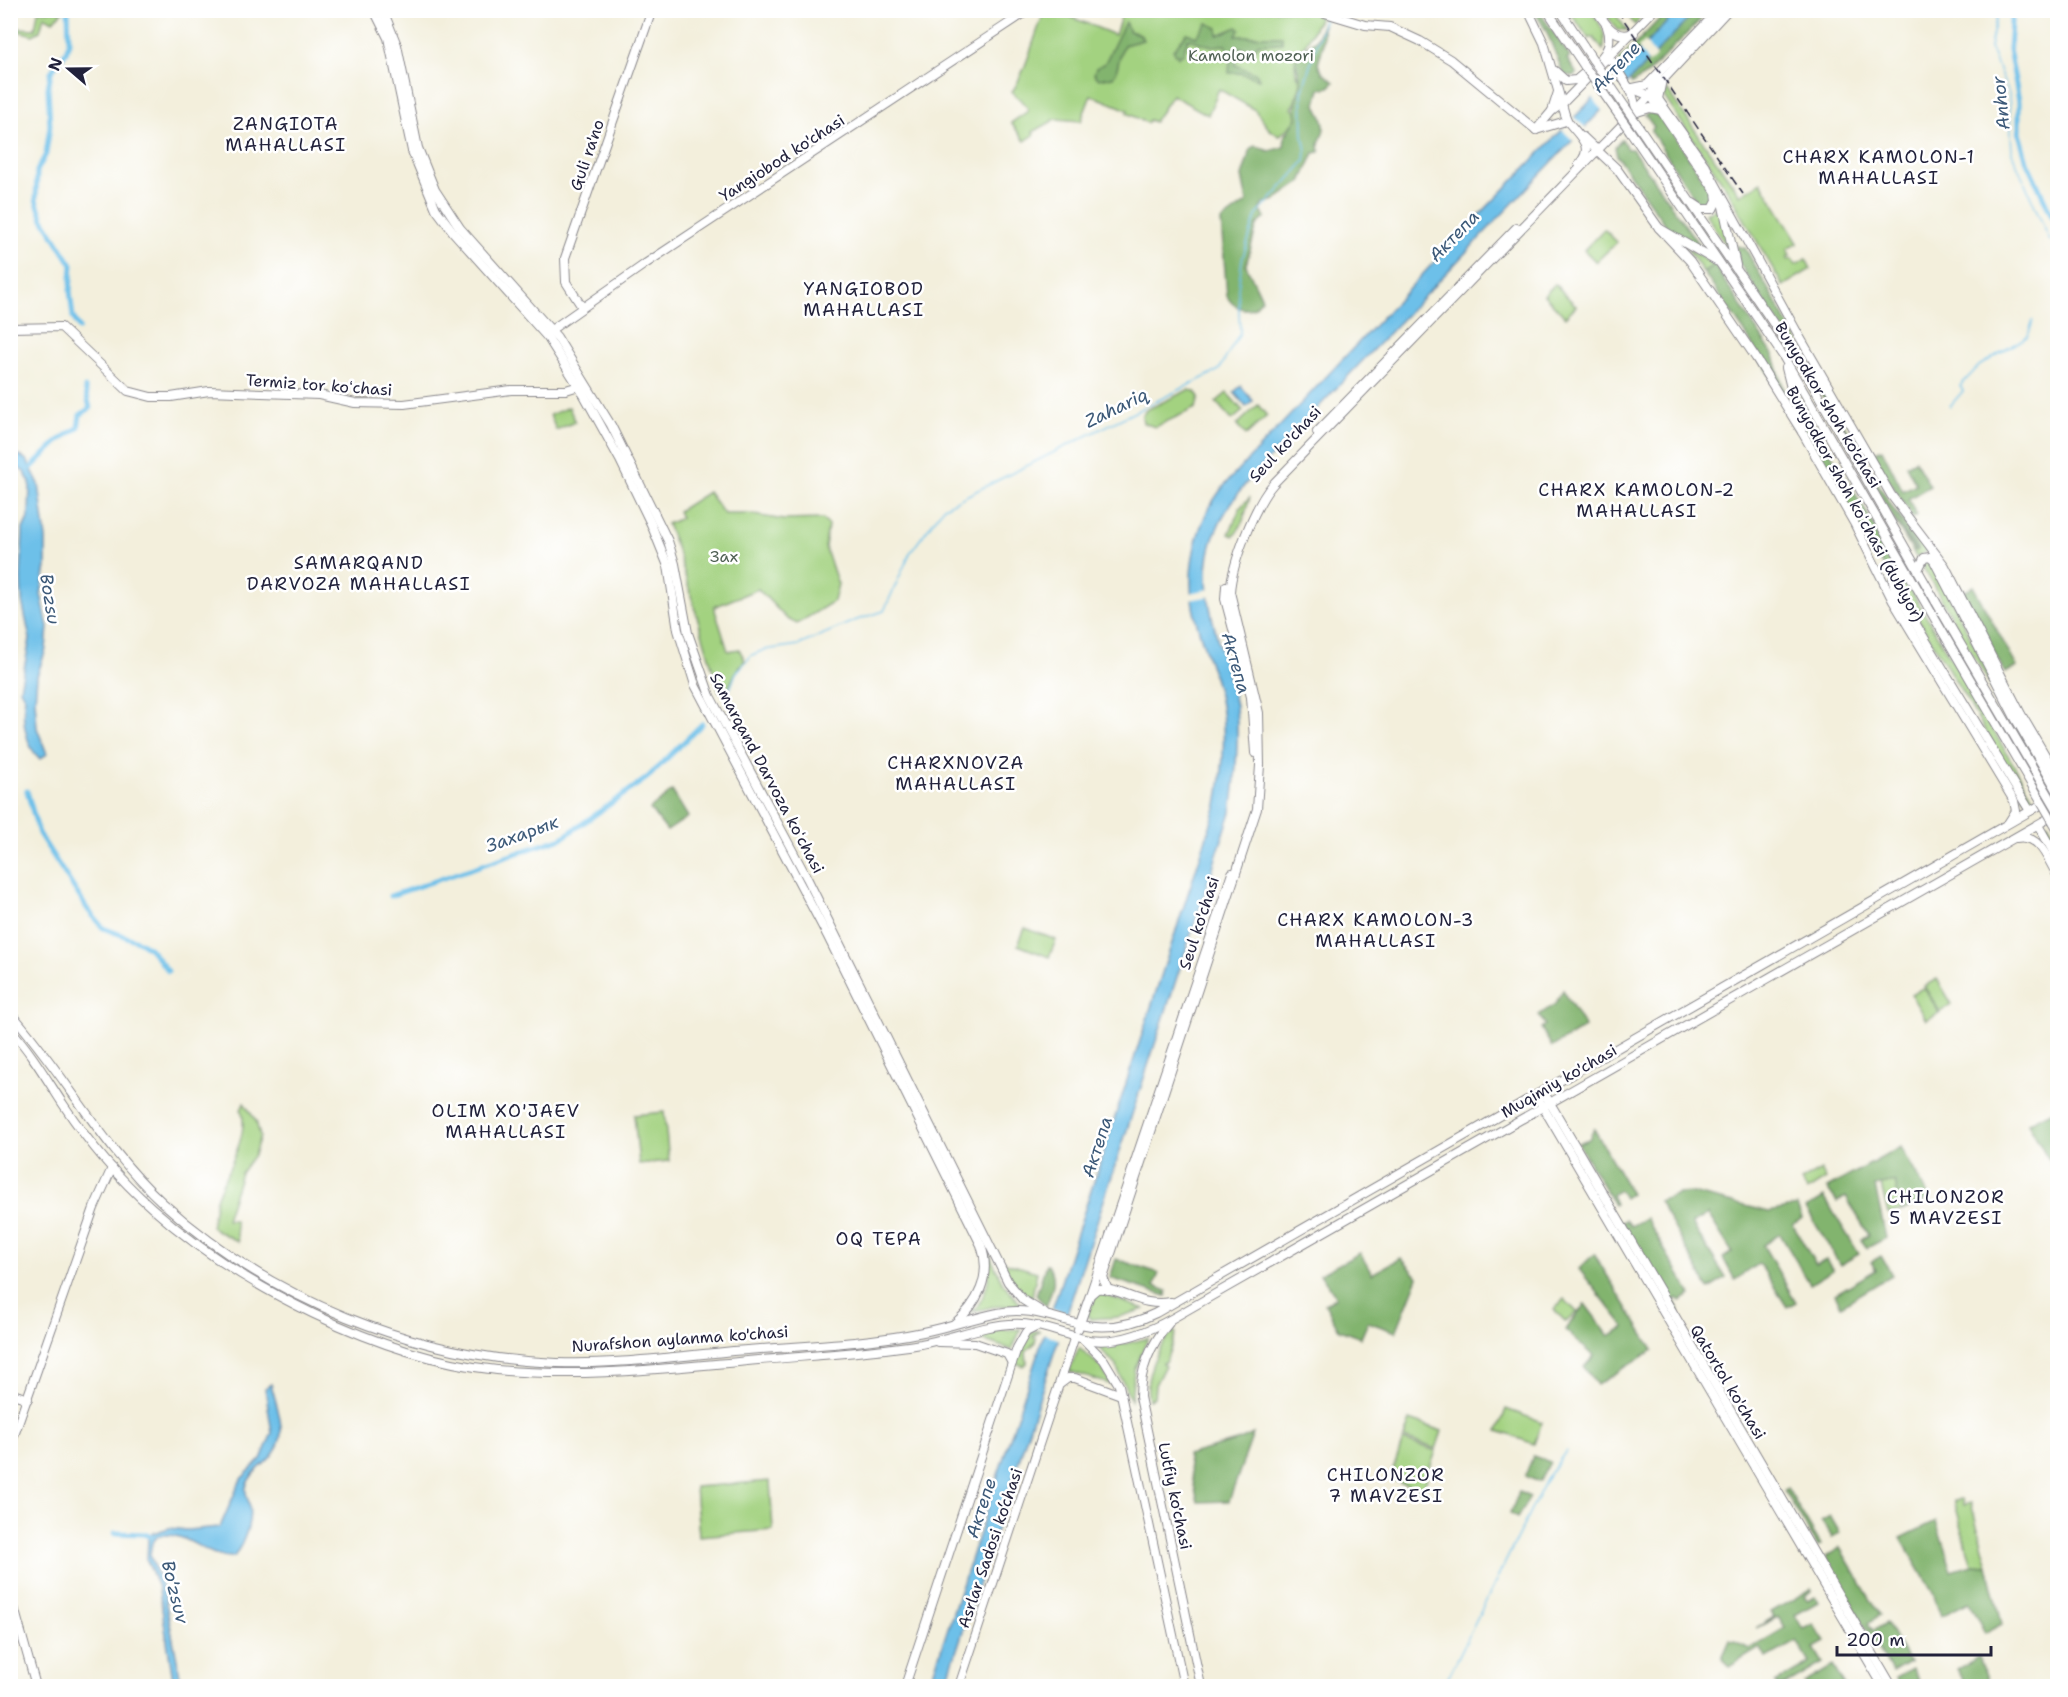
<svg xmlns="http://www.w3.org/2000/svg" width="2068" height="1697" font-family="'Shantell Sans',sans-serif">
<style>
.green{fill:#a3d280;stroke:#627a5e;stroke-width:1.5}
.forest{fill:#82b46e;stroke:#526b54;stroke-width:1.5}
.water{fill:#6dc0e9;stroke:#487192;stroke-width:1.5}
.pier{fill:#f3efdc}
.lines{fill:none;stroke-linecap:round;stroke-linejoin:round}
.stream{stroke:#6dc0e9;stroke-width:1.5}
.canal{stroke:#6dc0e9;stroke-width:5}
.secondary-casing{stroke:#8a888c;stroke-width:10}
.primary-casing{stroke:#8a888c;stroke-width:10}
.secondary{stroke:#fff;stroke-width:8}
.primary{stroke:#fff;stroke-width:8}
.rail{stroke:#22223b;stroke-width:1.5;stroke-dasharray:9 4.5;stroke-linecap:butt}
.primary-bridge-casing{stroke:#8a888c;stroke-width:10;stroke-linecap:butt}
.primary-bridge{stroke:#fff;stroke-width:8}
.labels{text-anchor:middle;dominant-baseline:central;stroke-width:5;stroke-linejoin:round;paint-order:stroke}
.park-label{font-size:16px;fill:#4f6053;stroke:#fff}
.street-label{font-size:16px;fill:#22223b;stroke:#fff}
.water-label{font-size:18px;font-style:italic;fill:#3c5978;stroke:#fff}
.neighbourhood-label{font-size:18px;letter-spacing:1.5px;fill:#22223b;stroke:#fff}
</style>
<rect width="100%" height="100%" fill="#fff"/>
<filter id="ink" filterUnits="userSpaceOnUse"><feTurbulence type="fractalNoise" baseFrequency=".0167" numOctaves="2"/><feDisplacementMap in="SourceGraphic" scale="12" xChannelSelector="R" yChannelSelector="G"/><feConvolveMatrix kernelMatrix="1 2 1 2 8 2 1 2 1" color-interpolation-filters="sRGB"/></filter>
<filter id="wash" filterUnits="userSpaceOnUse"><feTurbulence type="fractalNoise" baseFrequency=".008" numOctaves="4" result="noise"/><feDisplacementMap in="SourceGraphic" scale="24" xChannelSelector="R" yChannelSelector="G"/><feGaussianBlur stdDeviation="1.35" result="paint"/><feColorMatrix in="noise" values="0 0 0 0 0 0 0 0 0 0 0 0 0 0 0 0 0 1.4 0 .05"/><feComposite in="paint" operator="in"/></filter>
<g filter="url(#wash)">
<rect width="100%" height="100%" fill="#f3efdc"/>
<g class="green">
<path d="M1306,10l14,7 -25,47 1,9 6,9 -10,27 6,3v8l-19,16 -10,-7 -14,-19 -36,-21 -11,26 -36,-20 -18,27 -5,-2 -2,3 -20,-10 1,-3 -37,-15 -10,26 -25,-2 -23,13 1,3 -9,6 -14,-18 17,-12 -1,-5 -15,-14c15,-23 21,-53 32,-79l8,2 4,-4 59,24 8,-24z"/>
<path d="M38,11h25l-10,10 -9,-5 -4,15 -7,4 -19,-5 1,-2 20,1z"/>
<path d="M1569,11h22c9,13 17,22 12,39l-10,-13 -4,2z"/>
<path d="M1604,11h9l14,19h-10z"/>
<path d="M1624,11h21l-10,14z"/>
<path d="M1667,90l73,105 21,-13 37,61 -11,6 3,7 -3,2 1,2 4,-1 4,6 10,-6 5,10 -28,17 -58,-100 -62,-91z"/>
<path d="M1720,205l8,39h-3l-20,-31 12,-4z"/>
<path d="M1604,229l13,13 -21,20 -12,-12z"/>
<path d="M1686,247l28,18 -11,7z"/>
<path d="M1555,284l21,22 -11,11 -21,-22z"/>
<path d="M1188,390l7,1 4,6 -3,11 -41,19 -12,-4 -1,-7 4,-6z"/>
<path d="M1227,393l16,18 -11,9 -16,-18z"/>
<path d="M1258,405l9,11 -21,19 -9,-10z"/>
<path d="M569,407l6,15 -19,8 -6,-15z"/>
<path d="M708,492l16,22h24l36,6 39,-1 5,6 -3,22 13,37 -4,17 -37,23 -10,-5 -29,-30 -44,18 14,44 11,-2 6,11 -8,10 -8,17 -10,4 -40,-136 -12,-31 14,-6 -3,-7z"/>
<path d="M1250,497l-8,27 -8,12 -5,-2 11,-26z"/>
<path d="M1893,509l36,41 -13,7 -26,-44 25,38 3,-2z"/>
<path d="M1926,561l5,1 120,229 -128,-224z"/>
<path d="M1898,577h5l132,224 -6,3 -132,-221z"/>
<path d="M2048,823l9,16v15l-13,-24z"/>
<path d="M1025,928l31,12 -7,17 -31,-12z"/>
<path d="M1937,979l15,25 -12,8 -16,-26z"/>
<path d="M1924,987l15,26 -13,7 -15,-25z"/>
<path d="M244,1103l12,18 4,15 -6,19 -13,18 -14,43v4h8l3,22 -27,-15c2,-9 3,-19 5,-28 8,-24 35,-65 25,-89z"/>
<path d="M664,1112l5,49 -30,3 -5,-49z"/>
<path d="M1821,1170l5,9 -19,12 -6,-10z"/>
<path d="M1895,1182l7,29 -14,3 -7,-29z"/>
<path d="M987,1250l16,33 18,22 -29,2 -20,5c17,-17 19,-39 15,-62z"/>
<path d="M1003,1262l34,10 -6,29 -17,-18z"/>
<path d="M1097,1293h2l45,16 -25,8 -29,2 -3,-5z"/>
<path d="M1564,1299l13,13 -11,10 -12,-12z"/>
<path d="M1021,1329l-9,21 -38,-13 27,-7z"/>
<path d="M1034,1331h5l-6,6 3,1 -1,5 -9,8 1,12 -3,3 -8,-3 10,-27z"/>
<path d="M1173,1331l3,2 -10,28 -4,2 3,2 -10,20 -1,12 -5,3c-6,-23 8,-52 24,-69z"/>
<path d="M1148,1338l-14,33 -3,29 -15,-34 -18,-20 26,-2z"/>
<path d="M1079,1348l22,19 11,18 -43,-14z"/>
<path d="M1506,1409l36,13 -8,22 -36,-13z"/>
<path d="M1410,1420l32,11 -6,18 -32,-11z"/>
<path d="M1403,1440l33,11 -14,39 -32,-11z"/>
<path d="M770,1481l3,49 -74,6 -4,-49z"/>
<path d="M1962,1499l2,6 7,-2 17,63 -16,-1 -18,-65z"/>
</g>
<g class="forest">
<path d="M1534,11h5l31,46 -3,2 10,15 -3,2 -10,-1 -18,-45z"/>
<path d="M1667,11h11l-55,56 -4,-6z"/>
<path d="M1696,11h13l-63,64 -14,9 -2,-4z"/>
<path d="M1125,22l4,9 11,3 3,6 -19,5c-6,10 -4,22 -11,32l-14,2 -5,-5 2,-6 9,-5z"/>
<path d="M1207,23l11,5v7l19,-8 3,2 -4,7h46v7l-24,1 -5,8 -13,-5 -5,18 22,9 2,5 -18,-6h-12l1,-13 -4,-15 -14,1 -24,-7 -5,15 -5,3 -5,-7 14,-17 9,4z"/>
<path d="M1323,23v23l-5,18 5,9 11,9 -5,5 -9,2 -4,15c2,9 9,13 8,24 -1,12 -7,10 -4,24l-6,1 -13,29 -26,18 -12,4 -3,5 5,9 -8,7 -11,40 16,34 -7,8c-10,5 -23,0 -28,-11l-6,-75 26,-19 -5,-26 9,-28 4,-2 14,5 15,-4 1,-11 12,-18 -2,-11 6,-25 -6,-22 9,-11 12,-9z"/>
<path d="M1650,112l14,7 51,79 -4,7 -7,1 -8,-5 -45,-70 3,-4 -9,-12z"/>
<path d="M1622,139l5,10h5l69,99 -33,-19 -51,-73 -2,-9z"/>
<path d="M1737,246l8,2 64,113 -13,-11 -57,-87z"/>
<path d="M1714,265l60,91 16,54 -46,-79 -41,-59z"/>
<path d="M1812,378l12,13 28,48 -4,1z"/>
<path d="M1794,389l41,71 -10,7 -20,-37z"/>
<path d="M1882,449l21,42 13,-7 -10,-19 9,-5 15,26 -22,13 9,16 -4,3 -41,-64z"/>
<path d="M1864,460l54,90 -2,1 -26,-38 -29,-51z"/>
<path d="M1846,478l51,87 -10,6 -51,-83z"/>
<path d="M1973,586l44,81 -12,6 -42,-81z"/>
<path d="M672,791l16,26 -21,14 -17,-22z"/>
<path d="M1563,990l22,37 -33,20 -11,-19 4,-3 -6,-10 16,-11z"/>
<path d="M2057,1108v54l-5,3 -24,-42z"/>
<path d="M1594,1129l37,64 -7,5 -5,-8 -7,5 4,9 -2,1 -36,-62 11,-4z"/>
<path d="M1901,1147l29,52 -28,12 -7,-29 -20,4 11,52 -19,10 -6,-8 8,-5 -23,-38 -9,5 -10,-14z"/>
<path d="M1692,1193l77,19 28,-6 5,12 -9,7 23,40 10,-5 7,10 -23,14 -30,-50 -17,11 33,57 -9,5 -28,-44 -24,17 -12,-22 9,-6 -24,-38 -16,10 34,54 -17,11 -50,-88 20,-7z"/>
<path d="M1824,1197l35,57 -19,11 -34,-57z"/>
<path d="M1646,1218l45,77 -11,6 -2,-3 -4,2 6,12 -3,2 -55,-92 4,-2 5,6z"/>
<path d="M1360,1253l12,21 29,-16 17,19 -22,55 -28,-10 -7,16 -22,-8 -14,-26 11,-7 -16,-23z"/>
<path d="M1594,1254l59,96 -56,35 -13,-18 10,-11 -29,-26 20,-26 24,32 16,-9 -46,-58z"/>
<path d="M1881,1256l11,19 -51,31 -6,-12 41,-24 -5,-8z"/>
<path d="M1116,1259l43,14 -5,13 13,5 -1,5 -56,-18z"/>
<path d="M1046,1264c14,12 5,28 0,42l-10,-11z"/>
<path d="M1253,1434l-24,67 -31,1 -11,-47 53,-15z"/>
<path d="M1533,1456l17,6 -11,20 -14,-6z"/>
<path d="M1787,1488l34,57 -3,2 -34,-57z"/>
<path d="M1519,1492l11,5 -13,21 -7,-4z"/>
<path d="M1830,1516l10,17 -8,4 -11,-16z"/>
<path d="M1936,1521l16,50 20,-6 16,1 14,58 -17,9 -16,-31 -28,14 -8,-23 -32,-55z"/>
<path d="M1840,1548l40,67 -12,8 5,8 13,-8 23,39 -17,10 -67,-115z"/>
<path d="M1811,1589l1,2 -7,5 3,5 7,-4 3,5 -23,13 8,14 10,-5 12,18 -11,6 9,15 -39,23h-7l-2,-3 35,-20 -13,-22 -30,17 -7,-10 -31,19 -7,-9 8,-18 20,9 35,-21 -7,-11 -22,11 18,-11 -3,-5z"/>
<path d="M1979,1657l11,29h-23l-10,-17z"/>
<path d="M1833,1666l12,20h-39l-2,-3z"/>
<path d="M1912,1669l10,17h-22l-5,-8z"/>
</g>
<g class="water">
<path d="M1678,11h18l-448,470c-53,64 -47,101 -25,178 4,15 11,32 13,48 3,35 0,70 -5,105l-286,874h-16l288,-881c6,-34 10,-71 3,-105 -6,-29 -18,-55 -25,-84 -11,-47 1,-100 34,-136l223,-237z"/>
<path d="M1241,386l12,15 -7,6 -12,-15z"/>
<path d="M10,450l17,10 12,24 7,55v28l-5,27 7,33 -2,22 -9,27 -2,24 2,28 10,26 -7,5c-15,-13 -19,-43 -15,-61l-5,-9 10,-50 -8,-38 -1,-23 2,-49 6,-13 1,-34 -6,-10 -13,-10z"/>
<path d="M271,1384c7,28 21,55 -5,78 -8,7 -17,14 -20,25 -2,7 3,11 3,18 3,19 -5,37 -15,52 -29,2 -47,-28 -76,-21l-6,7 -2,11 14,39 18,93h-8l-15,-96 -12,-30 1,-21 5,-6 16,-5 18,2 33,-3 21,-48 20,-20 11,-26 -7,-45z"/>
</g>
<g class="pier">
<path d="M1645,41l11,16 -7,7 -11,-16z"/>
<path d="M1614,73l11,16 -21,24 -12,-17z"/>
<path d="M1574,117l14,13 -12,13 -14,-13z"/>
<path d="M1210,589l1,7 -21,4 -1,-7z"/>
<path d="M1051,1308l18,6 -9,26 -17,-7z"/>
</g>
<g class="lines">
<g class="stream">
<path d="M1998,10l-8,37 19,47 3,59 38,88"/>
<path d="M1950,406l13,-15 -3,-5 19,-20 49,-30 5,-16"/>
<path d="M730,689l6,-16 16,-18 12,-5 35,-5 55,-24 30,-10 26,-58 34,-46 275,-137 21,-37 -2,-44 4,-29 14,-44 49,-55 1,-10 -3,-15 -1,-44 23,-75"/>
<path d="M1444,1686l102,-206 20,-29"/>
</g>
<g class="canal">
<path d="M68,10l1,32 -3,10 -15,20 -3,16 2,38 -4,28 -9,17 -1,29 7,19 29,46 -2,26 3,26 6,11"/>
<path d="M2012,10l-3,39 10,52v32l8,29 25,54 6,3"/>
<path d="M31,468c17,-16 26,-29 47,-40l2,-13 10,-7 -5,-20"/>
<path d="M27,791l12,43 49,76 15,18 37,14 10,7 18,22"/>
<path d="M390,896l172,-58 85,-60 55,-54"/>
<path d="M115,1533l30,1 6,3"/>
</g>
</g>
</g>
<g filter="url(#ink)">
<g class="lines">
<defs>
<g id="secondary">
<path d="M374,10l14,28 24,113 24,58 18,24 94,105 36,57 36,65 31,64 17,42 10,64 17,55 133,252 153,308c11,31 -3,59 -27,79"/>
<path d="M383,10l14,35 21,103 17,42 25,38 97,109 54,88 57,116 7,23 13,69 22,63 97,182 201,404 15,18 21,13"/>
<path d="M1315,10l50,15 25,2 30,14 31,19 85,70"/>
<path d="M1607,59l5,2 20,32 5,19"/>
<path d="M1660,83l68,-73"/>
<path d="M1633,88l14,-3 72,-75"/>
<path d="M1658,99l48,68 92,167 93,161 54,71 76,148 37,63"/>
<path d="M1562,104c2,6 3,14 7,19 11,14 26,24 10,41"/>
<path d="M1536,130l16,-19 10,-7 92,-94"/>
<path d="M1536,130l30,-9"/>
<path d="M1583,137l34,32 42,59 31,33 66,97 46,74 52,91 39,78 121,200 2,10 -7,11"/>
<path d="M582,307l-16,-25 -1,-24 87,-248"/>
<path d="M10,328l51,-1 67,64 23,6h20l38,-6 110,4 36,8 49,1 107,-14h55l16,-5"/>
<path d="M551,330l94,-66 384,-254"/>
<path d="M1317,432l199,-204"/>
<path d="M1226,586l-1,13 26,98 4,56"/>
<path d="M2016,838c24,-5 32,22 42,39"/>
<path d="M1543,1091l349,595"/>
<path d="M1536,1095l347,591"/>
<path d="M1108,1290l-5,-12 154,-469 3,-44 -1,-52 -29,-121c2,-29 25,-88 44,-109l379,-390"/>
<path d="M1090,1295l142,-422"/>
<path d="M938,1342l37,1 32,11 5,9"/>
<path d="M1060,1384l8,-6h7l46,17"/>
<path d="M10,1393l18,6"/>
<path d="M10,1447l84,-239 18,-40"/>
<path d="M10,1593l26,93"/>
<path d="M905,1686l112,-338 9,-16 12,-6"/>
<path d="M959,1686l116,-350"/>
</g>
<g id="primary">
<path d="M1528,10l16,33 18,61"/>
<path d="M1547,10l38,57"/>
<path d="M1560,10l33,50"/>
<path d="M1596,10c10,15 19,30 38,23"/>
<path d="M1555,71l11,10 10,-1c17,-15 41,-28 31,-53"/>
<path d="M1656,76l-5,20 65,96 1,9 -4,8h-11l-9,-6"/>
<path d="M1628,87l30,12 4,-19"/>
<path d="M1552,111l6,-19"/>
<path d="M1637,112l13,-4 11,2"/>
<path d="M1637,124l162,237 137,241"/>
<path d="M1630,131l153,225 145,251"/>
<path d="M1720,193l16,72"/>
<path d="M1659,228l57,33"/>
<path d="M1804,365l23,20"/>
<path d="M1786,368l16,64"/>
<path d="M1918,570l6,-12 6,-1 4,4 80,155 44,76"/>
<path d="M1910,575l-9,-3 -6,2 -2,7 2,9 135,221"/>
<path d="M2038,825l20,35"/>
<path d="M10,1012c55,62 92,135 153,191 106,96 252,155 394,160 56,2 112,-6 167,-11 65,-6 136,-7 199,-20 26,-5 50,-14 75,-19 29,-7 55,5 82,11 26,6 52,1 76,-11l902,-518"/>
<path d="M10,1029c21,23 36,49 53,75 25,38 55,74 89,104 87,78 228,150 345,162 81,8 161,-1 241,-8 61,-6 123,-8 183,-18 21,-4 42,-11 63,-16 43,-10 56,-1 96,10 32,9 66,-5 93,-20l883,-504"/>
<path d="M1169,1323c-18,21 -29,46 -29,74l61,289"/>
<path d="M1078,1329l12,-34 7,-6c26,-2 42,19 74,13"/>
<path d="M1083,1339l21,21 15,25 65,301"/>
</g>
</defs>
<use href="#secondary" class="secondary-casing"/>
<use href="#primary" class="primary-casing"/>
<use href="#secondary" class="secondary"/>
<use href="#primary" class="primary"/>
<path class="rail" d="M1617,10l126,184"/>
<defs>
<g id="primary-bridge">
<path d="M1593,60l44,64"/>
<path d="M1585,67l45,64"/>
<path d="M1936,602l122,209"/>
<path d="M1928,607l130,223"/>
</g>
</defs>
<use href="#primary-bridge" class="primary-bridge-casing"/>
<use href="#primary-bridge" class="primary-bridge"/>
</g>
</g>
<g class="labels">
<g class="park-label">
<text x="1251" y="55">Kamolon mozori</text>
<text x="724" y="556">Зах</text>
</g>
<g class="street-label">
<text transform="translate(587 155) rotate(-71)">Guli ra'no</text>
<text transform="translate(782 158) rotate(-33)">Yangiobod ko'chasi</text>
<text transform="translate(319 385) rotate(4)">Termiz tor koʻchasi</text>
<text transform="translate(1828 405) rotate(59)">Bunyodkor shoh ko'chasi</text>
<text transform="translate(1285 444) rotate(-47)">Seul ko'chasi</text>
<text transform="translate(1855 504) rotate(61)">Bunyodkor shoh koʻchasi (dublyor)</text>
<text transform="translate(767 773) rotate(62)">Samarqand Darvoza koʻchasi</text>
<text transform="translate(1199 923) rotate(-72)">Seul ko'chasi</text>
<text transform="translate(1559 1081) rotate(-30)">Muqimiy ko'chasi</text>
<text transform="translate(680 1339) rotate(-4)">Nurafshon aylanma ko'chasi</text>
<text transform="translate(1728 1382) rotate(59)">Qatortol ko'chasi</text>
<text transform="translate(1175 1496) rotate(78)">Lutfiy ko'chasi</text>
<text transform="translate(990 1548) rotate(-71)">Asrlar Sadosi ko‘chasi</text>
</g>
<g class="water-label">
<text transform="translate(1616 67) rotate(-47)">Актепе</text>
<text transform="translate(2001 103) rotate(-96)">Anhor</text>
<text transform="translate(1454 236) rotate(-46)">Актепа</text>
<text transform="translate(1116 408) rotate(-26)">Zahariq</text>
<text transform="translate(50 599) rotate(81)">Bozsu</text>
<text transform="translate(1236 663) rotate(74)">Актепа</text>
<text transform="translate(522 834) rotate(-20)">Захарык</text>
<text transform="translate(1097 1147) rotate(-72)">Актепа</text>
<text transform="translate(981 1508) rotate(-72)">Актепе</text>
<text transform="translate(175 1592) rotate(76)">Bo'zsuv</text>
</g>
<g class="neighbourhood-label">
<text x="286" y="124">ZANGIOTA<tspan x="286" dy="21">MAHALLASI</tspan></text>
<text x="1879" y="157">CHARX KAMOLON-1<tspan x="1879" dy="21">MAHALLASI</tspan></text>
<text x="864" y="289">YANGIOBOD<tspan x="864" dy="21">MAHALLASI</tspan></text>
<text x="1637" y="490">CHARX KAMOLON-2<tspan x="1637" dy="21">MAHALLASI</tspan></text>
<text x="359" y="563">SAMARQAND<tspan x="359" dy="21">DARVOZA MAHALLASI</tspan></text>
<text x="956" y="763">CHARXNOVZA<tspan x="956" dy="21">MAHALLASI</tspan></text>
<text x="1376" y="920">CHARX KAMOLON-3<tspan x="1376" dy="21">MAHALLASI</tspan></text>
<text x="506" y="1111">OLIM XO'JAEV<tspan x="506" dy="21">MAHALLASI</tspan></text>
<text x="1946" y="1197">CHILONZOR<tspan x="1946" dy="21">5 MAVZESI</tspan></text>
<text x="879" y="1239">OQ TEPA</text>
<text x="1386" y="1475">CHILONZOR<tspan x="1386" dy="21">7 MAVZESI</tspan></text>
</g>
</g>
<rect width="2068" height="1697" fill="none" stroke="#fff" stroke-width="36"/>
<g transform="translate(69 69) rotate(290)" stroke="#ffffff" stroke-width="4.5" paint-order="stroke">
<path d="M0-4.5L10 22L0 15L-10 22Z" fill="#22223b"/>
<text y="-9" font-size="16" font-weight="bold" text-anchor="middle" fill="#22223b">N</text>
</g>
<path d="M1837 1646v9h154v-9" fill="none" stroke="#22223b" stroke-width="3"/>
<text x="1846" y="1646" font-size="18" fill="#22223b" stroke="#ffffff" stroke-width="4.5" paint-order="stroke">200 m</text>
</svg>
